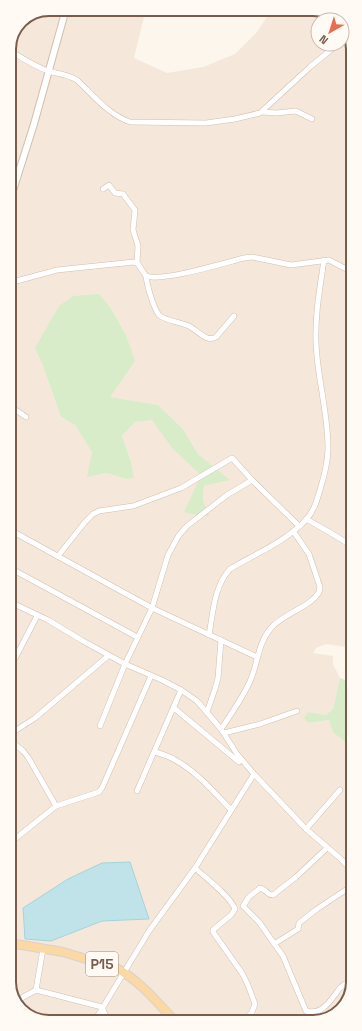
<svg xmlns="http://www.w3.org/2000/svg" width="362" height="1031" font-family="'Space Grotesk',sans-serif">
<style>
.residential{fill:#f5e8da;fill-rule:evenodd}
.green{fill:#d8ecc9}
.water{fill:#bfe3e8;stroke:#a5d3da}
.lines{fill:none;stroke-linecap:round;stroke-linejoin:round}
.minor-casing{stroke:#d1beb0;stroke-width:6}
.tertiary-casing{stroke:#d1beb0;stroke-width:8}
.primary-casing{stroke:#dad1cd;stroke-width:10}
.minor{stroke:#fff;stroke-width:5}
.tertiary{stroke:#fff;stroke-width:6}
.primary{stroke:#fbd9a5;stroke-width:8}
.labels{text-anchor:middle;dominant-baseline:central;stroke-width:3;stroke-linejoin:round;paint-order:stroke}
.shield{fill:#fffaf3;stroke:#a28b7f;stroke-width:1}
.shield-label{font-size:14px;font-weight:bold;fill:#7a5c4d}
.rim{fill:none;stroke:#7a5c4d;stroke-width:2}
</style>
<rect width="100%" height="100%" fill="#fdf6ec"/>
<path class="residential" d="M49,9h97l-12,49 33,15 36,-6 32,-13 22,-22 15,-23h44l22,8 1,3h-21v24h24v-20l10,14v535l-4,9 4,5v61l-26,-4 -10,4 -3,5 20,3v8l7,14 -7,31 -7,6 -18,-3 1,11 20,-3 20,25h4v237l-8,24 -21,15 -278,1 -22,-8 -14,-21 -1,-946 12,-26zM112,310l14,25 8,26 -25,36 49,8 25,24 15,25 31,26 -25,6 -1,15 -1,-26 -30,-27 -20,-29 -17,3 -13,14 9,26 -4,17 -21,-6 -31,-48 -14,-8 -19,-54zM130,862l19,57 -47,2 -51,20 -26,-2 -2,-31 45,-29 34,-16z"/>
<g class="green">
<path d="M99,294l13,16 14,25 9,26 -25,36 48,8 25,24 15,25 32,26 -26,6 -1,15 6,15h-9l-16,-4 17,-37 -29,-27 -20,-28 -17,2 -13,14 9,26 3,16 -7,1 -21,-6 -19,4 5,-25 -17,-27 -14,-8 -19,-54 -7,-15 24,-42 14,-10z"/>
<path d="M340,678l13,5v62h-4l-16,-13 -4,-12 -20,3 -5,-5 4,-6 18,3 7,-6z"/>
</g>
<path class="water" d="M130,862l19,57 -47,2 -51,20 -26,-2 -2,-31 45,-29 34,-16z"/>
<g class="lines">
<defs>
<g id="minor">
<path d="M342,40l6,-7"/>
<path d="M342,42l10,-4"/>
<path d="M9,50c13,8 25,16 39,21 10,3 19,3 29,9 16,15 32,35 53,42l76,1 29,-4 25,-6 50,-46 28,-23"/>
<path d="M262,112l14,1 20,-2 16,8"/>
<path d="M103,189l6,-4 6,8 8,1 12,16 -2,20 5,16 -1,17"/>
<path d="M146,276c1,9 7,31 13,39 6,6 22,7 30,11 8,4 18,17 27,11l18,-21"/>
<path d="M9,283l48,-13 77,-8 4,2 8,12c17,6 78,-13 98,-18l8,-1 39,8 38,-5 23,12"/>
<path d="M10,406l16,11"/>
<path d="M306,519l25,14 21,13"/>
<path d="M10,530l142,78 105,49"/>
<path d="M58,556l27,-34 8,-8 6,-3 34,-5 48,-18 51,-30 20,22 47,46"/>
<path d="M10,568l127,69"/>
<path d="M10,602l38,18 35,21 42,23 27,-56 16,-53 11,-20 8,-9 40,-31 25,-15"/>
<path d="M209,635c4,-22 5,-49 21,-66 25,-15 55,-27 76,-49 8,-9 11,-20 14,-30 4,-13 8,-29 8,-42 0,-36 -11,-71 -12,-106 -1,-28 4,-55 8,-82"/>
<path d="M10,668l27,-52"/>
<path d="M174,708l65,54"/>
<path d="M207,712l8,-23 3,-11 3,-38"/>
<path d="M100,726l25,-62 37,16 19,10 16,11 24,28 16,25 17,20 52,55 35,30 12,13"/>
<path d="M221,729c10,-15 23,-33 30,-50 7,-17 7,-36 20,-51 11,-14 40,-21 48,-36l1,-5 -11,-33 -16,-23"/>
<path d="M224,733l36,-9 37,-13"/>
<path d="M10,734l25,-16 73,-62"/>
<path d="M10,740l13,11 5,6 28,49"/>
<path d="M155,752c7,2 14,4 20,8 21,11 40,33 56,50"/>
<path d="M137,791l44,-101"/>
<path d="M306,829l34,-39"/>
<path d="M10,843l46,-37 43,-14 3,-4 49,-112"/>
<path d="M327,848l-31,29 -23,18c-5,1 -7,-6 -13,-7l-11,9 -6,9 16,16 24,34 23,55c17,5 26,-13 34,-23 4,-4 9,-6 13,-9"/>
<path d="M195,868c11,10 35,28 40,41l-4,6 -18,15v2l29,41 6,12 7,19 -3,8 -9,9"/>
<path d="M274,944l24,-15 1,-6 18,-14 36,-24"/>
<path d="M36,990l7,-41"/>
<path d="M16,1001l20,-11 66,17 6,15"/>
<path d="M94,1022l55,-91 46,-63 59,-94"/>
</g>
<path id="tertiary" d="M9,203l25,-79 32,-115"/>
<path id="primary" d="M10,943l53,9 53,16c23,12 41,34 59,53"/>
</defs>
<use href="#minor" class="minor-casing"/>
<use href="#tertiary" class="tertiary-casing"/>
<use href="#primary" class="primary-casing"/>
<use href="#minor" class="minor"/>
<use href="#tertiary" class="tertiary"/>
<use href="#primary" class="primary"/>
</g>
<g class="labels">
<rect class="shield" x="86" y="952" width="32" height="24" rx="3"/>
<g class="shield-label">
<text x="102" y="964">P15</text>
</g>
</g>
<path d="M0 0H362V1031H0ZM49 16H313A33 33 0 0 1 346 49V982A33 33 0 0 1 313 1015H49A33 33 0 0 1 16 982V49A33 33 0 0 1 49 16Z" fill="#fffaf3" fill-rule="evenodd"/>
<path class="rim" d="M49 16H313A33 33 0 0 1 346 49V982A33 33 0 0 1 313 1015H49A33 33 0 0 1 16 982V49A33 33 0 0 1 49 16Z"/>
<g transform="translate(330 32) rotate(219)"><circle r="19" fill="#fffaf3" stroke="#cabbb1"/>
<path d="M0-3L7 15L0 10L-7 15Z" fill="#e76f51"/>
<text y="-6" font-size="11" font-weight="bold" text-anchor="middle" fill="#7a5c4d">N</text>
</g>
</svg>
